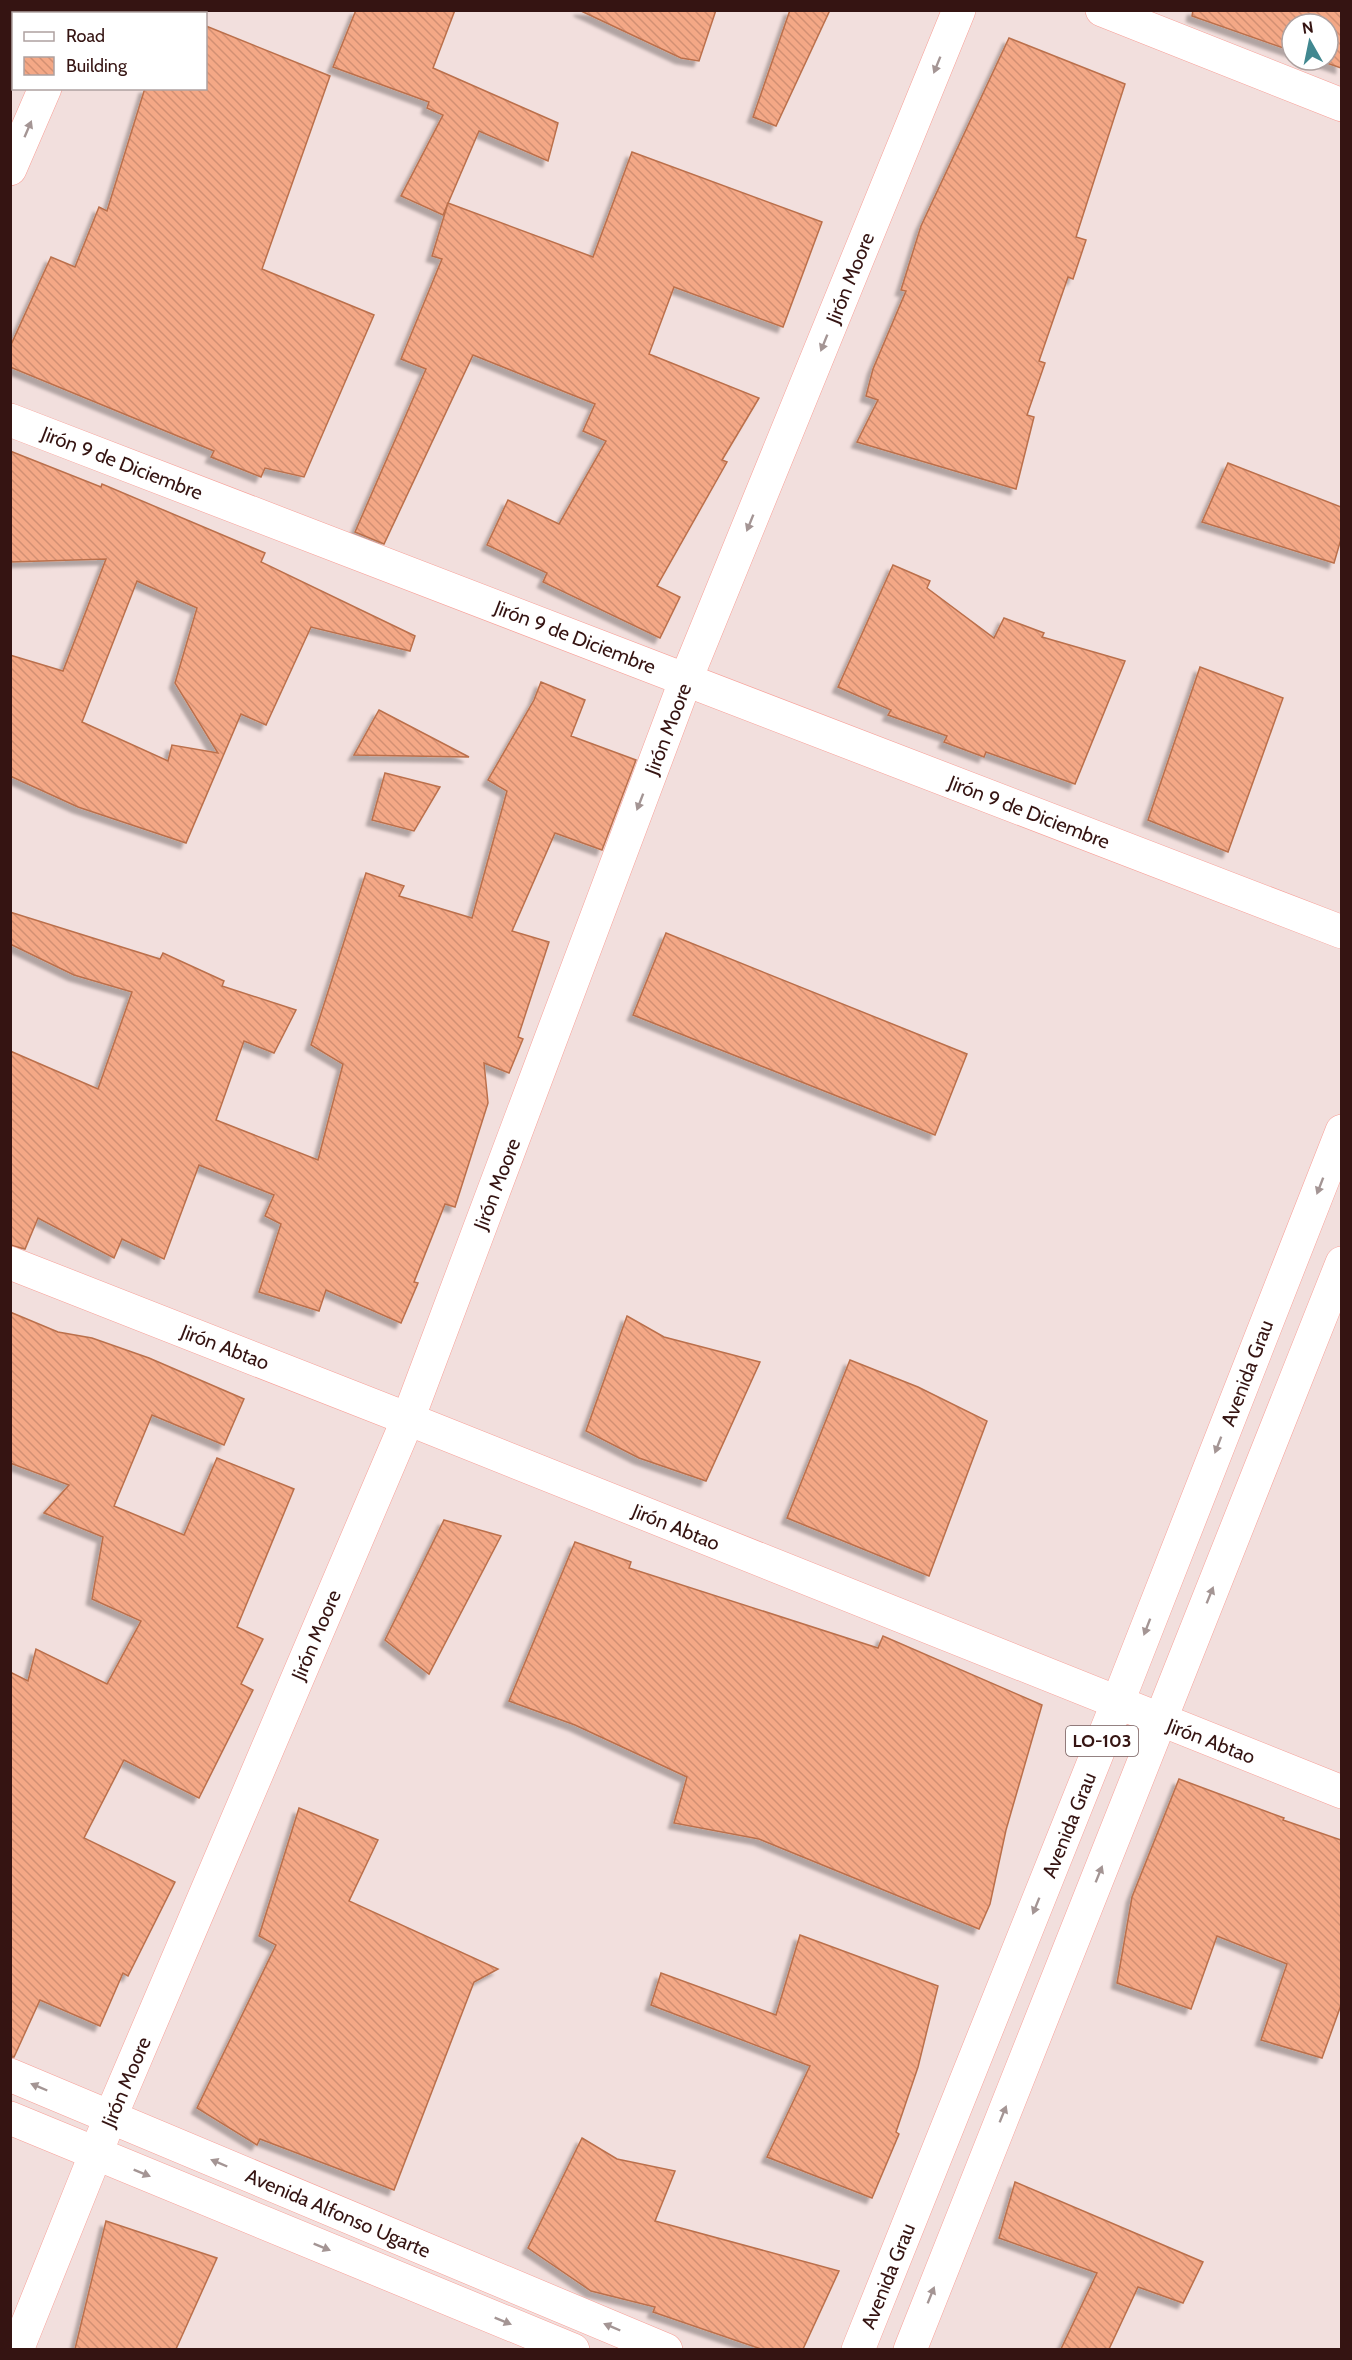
<svg xmlns="http://www.w3.org/2000/svg" width="1352" height="2360" font-family="Cabin,sans-serif">
<style>
.building{fill:url(#building-back-hatch);stroke:#bb704c;stroke-width:1.5;fill-rule:evenodd;filter:url(#shadow)}
.lines{fill:none;stroke-linecap:round;stroke-linejoin:round}
.street-casing{stroke:#f89f97;stroke-width:34}
.secondary-casing{stroke:#f89f97;stroke-width:34}
.primary-casing{stroke:#f89f97;stroke-width:34}
.street{stroke:#fff;stroke-width:33}
.secondary{stroke:#fff;stroke-width:33}
.primary{stroke:#fff;stroke-width:33}
.oneway{fill:#a49594}
.labels{text-anchor:middle;dominant-baseline:central;stroke-width:6;stroke-linejoin:round;paint-order:stroke}
.shield{fill:#fff;stroke:#725a59;stroke-width:1.5}
.shield-label{font-size:18px;font-weight:bold;fill:#351412}
.street-label{font-size:20px;fill:#351412;stroke:#fff}
</style>
<defs>
<pattern id="building-back-hatch" width="6" height="6" patternUnits="userSpaceOnUse" patternTransform="scale(1.5)"><rect width="6" height="6" fill="#f4a886"/><path d="M-1 5l2 2M0 0l6 6M5-1l2 2" fill="none" stroke="#d29073"/></pattern>
<filter id="shadow"><feDropShadow dx="-5.5" dy="5.5" stdDeviation="1.5" flood-color="#0004"/></filter>
</defs>
<rect width="100%" height="100%" fill="#f2dfdd"/>
<g class="building">
<path d="M356,10h99l-22,58 125,55 -10,38 -69,-30 -36,84 -42,-19 42,-81 -16,-7 2,-6 -96,-35z"/>
<path d="M579,10h137l-17,51 -18,-3z"/>
<path d="M790,10h40l-54,116 -23,-9z"/>
<path d="M1193,10h148v58l-23,-8h10v-36h-36v27l-100,-35z"/>
<path d="M206,26l124,50 -68,193 112,46 -70,162 -39,-9 -4,9 -50,-20 3,-6 -204,-84v-20l41,-90 24,10 24,-60 8,4 38,-123h61z"/>
<path d="M1009,38l116,46 -49,153 10,3 -13,39 -5,-2 -29,84 6,2 -18,52 7,2 -18,72 -159,-47 21,-42 -12,-4 7,-27 33,-78 -5,-1 20,-64z"/>
<path d="M632,152l190,70 -39,105 -109,-40 -25,67 110,44 -37,62 5,2 -70,124 23,11 -20,41 -117,-56 4,-9 -60,-28 21,-45 51,24 47,-83 -23,-10 12,-27 -122,-49 -89,189 -29,-12 71,-163 -25,-10 41,-100 -10,-3 16,-53 145,54z"/>
<path d="M10,451l91,36 1,-3 163,69 -4,9 154,74 -5,15 -99,-24 -45,98 -25,-11 -55,129 -108,-36 -68,-31v-121l53,16 43,-112 -96,3zM137,581l60,27 -22,75 43,70 -46,-8 -4,16 -86,-39z"/>
<path d="M1228,463l113,44v32l-7,24 -132,-41z"/>
<path d="M893,565l37,16 -3,7 67,50 10,-20 40,15 -2,4 83,24 -50,123 -89,-32 -2,5 -40,-15 3,-6 -59,-21 3,-5 -53,-23z"/>
<path d="M1200,667l83,31 -55,154 -80,-32z"/>
<path d="M541,682l44,18 -14,36 65,24 -34,90 -47,-17 -43,98 37,11 -31,95 5,2 -14,34 -25,-10 4,40 -33,104 -10,-3 -31,78 4,1 -17,40 -75,-33 -7,21 -60,-19 22,-68 -16,-8 9,-21 -75,-30 -35,94 -42,-20 -8,19 -76,-40 -13,31 -15,-4v-194l88,38 34,-97 -58,-17 -64,-31v-32l150,47 3,-6 61,28 -2,5 74,24 -22,43 -30,-12 -28,79 102,40 25,-96 -32,-19 55,-172 38,13 -5,10 73,22 35,-127 -19,-11 46,-80z"/>
<path d="M379,710l90,47 -115,-2z"/>
<path d="M385,773l55,14 -26,44 -42,-11z"/>
<path d="M666,933l301,121 -32,81 -302,-120z"/>
<path d="M10,1312l48,20 34,6 57,20 95,41 -20,46 -72,-30 -38,91 70,29 33,-77 77,31 -57,138 26,12 -22,45 12,6 -54,108 -75,-38 -40,78 91,44 -47,94 -5,-3 -23,53 -60,-26 -26,57h-4v-385l18,9 8,-32 71,35 34,-63 -49,-22 11,-62 -59,-24 25,-28 -59,-22z"/>
<path d="M627,1316l37,21 96,25 -54,119 -67,-23 -53,-27z"/>
<path d="M850,1360l68,27 69,34 -58,155 -142,-58z"/>
<path d="M444,1520l57,16 -72,138 -44,-34z"/>
<path d="M575,1542l56,20 -2,6 249,80 5,-12 159,69 -36,125 -16,74 -11,25 -220,-90 -85,-16 13,-46 -112,-52 -66,-24z"/>
<path d="M1179,1779l105,39 -1,2 58,20v165l-19,53 -61,-18 26,-76 -70,-28 -26,73 -74,-26 15,-86z"/>
<path d="M299,1808l79,32 -29,61 149,68 -24,13 -80,208 -134,-51 -3,6 -60,-37 79,-163 -17,-9z"/>
<path d="M800,1935l138,51 -20,81 -22,65 3,2 -27,64 -105,-41 43,-91 -159,-61 10,-32 115,42z"/>
<path d="M582,2138l35,21 58,12 -20,50 184,50 -36,78h-42l-108,-37 2,-5 -64,-16 -63,-43z"/>
<path d="M1015,2182l188,80 -20,41 -45,-16 -29,62h-48l36,-76 -98,-35z"/>
<path d="M106,2221l111,37 -41,91h-101z"/>
</g>
<g class="lines">
<defs>
<g id="street">
<path d="M1102,10l240,95"/>
<path d="M76,14l2,-4"/>
<path d="M10,169l35,-81"/>
<path d="M10,420l1332,512"/>
<path d="M10,1263l398,156 934,373"/>
<path d="M17,2350l93,-232 298,-699 278,-740 273,-669"/>
</g>
<g id="secondary">
<path d="M10,2075l656,275"/>
<path d="M10,2118l563,232"/>
</g>
<g id="primary">
<path d="M858,2350l259,-646 225,-573"/>
<path d="M910,2350l432,-1087"/>
</g>
</defs>
<use href="#street" class="street-casing"/>
<use href="#secondary" class="secondary-casing"/>
<use href="#primary" class="primary-casing"/>
<use href="#street" class="street"/>
<use href="#secondary" class="secondary"/>
<use href="#primary" class="primary"/>
</g>
<defs><path id="oneway-solid" d="M-6-.8H1V-3.2L6.5 0L1 3.2V.8H-6Z" transform="scale(1.5)"/></defs>
<g class="oneway">
<use href="#oneway-solid" transform="translate(937 65) rotate(112)"/>
<use href="#oneway-solid" transform="translate(28 129) rotate(-67)"/>
<use href="#oneway-solid" transform="translate(824 343) rotate(112)"/>
<use href="#oneway-solid" transform="translate(750 523) rotate(112)"/>
<use href="#oneway-solid" transform="translate(640 802) rotate(111)"/>
<use href="#oneway-solid" transform="translate(1320 1186) rotate(111)"/>
<use href="#oneway-solid" transform="translate(1218 1445) rotate(111)"/>
<use href="#oneway-solid" transform="translate(1210 1595) rotate(-68)"/>
<use href="#oneway-solid" transform="translate(1147 1627) rotate(111)"/>
<use href="#oneway-solid" transform="translate(1099 1874) rotate(-68)"/>
<use href="#oneway-solid" transform="translate(1036 1906) rotate(112)"/>
<use href="#oneway-solid" transform="translate(39 2087) rotate(-157)"/>
<use href="#oneway-solid" transform="translate(1003 2114) rotate(-68)"/>
<use href="#oneway-solid" transform="translate(219 2163) rotate(-157)"/>
<use href="#oneway-solid" transform="translate(142 2173) rotate(22)"/>
<use href="#oneway-solid" transform="translate(322 2247) rotate(22)"/>
<use href="#oneway-solid" transform="translate(931 2295) rotate(-68)"/>
<use href="#oneway-solid" transform="translate(503 2321) rotate(22)"/>
<use href="#oneway-solid" transform="translate(612 2327) rotate(-157)"/>
</g>
<g class="labels">
<rect class="shield" x="1066" y="1726" width="72" height="30" rx="4.5"/>
<g class="shield-label">
<text x="1102" y="1741">LO-103</text>
</g>
<g class="street-label">
<text transform="translate(850 278) rotate(-68)">Jirón Moore</text>
<text transform="translate(122 463) rotate(21)">Jirón 9 de Diciembre</text>
<text transform="translate(575 637) rotate(21)">Jirón 9 de Diciembre</text>
<text transform="translate(668 729) rotate(-69)">Jirón Moore</text>
<text transform="translate(1029 812) rotate(21)">Jirón 9 de Diciembre</text>
<text transform="translate(497 1184) rotate(-69)">Jirón Moore</text>
<text transform="translate(225 1347) rotate(21)">Jirón Abtao</text>
<text transform="translate(1247 1373) rotate(-69)">Avenida Grau</text>
<text transform="translate(676 1527) rotate(22)">Jirón Abtao</text>
<text transform="translate(316 1635) rotate(-67)">Jirón Moore</text>
<text transform="translate(1211 1741) rotate(21)">Jirón Abtao</text>
<text transform="translate(1069 1825) rotate(-68)">Avenida Grau</text>
<text transform="translate(126 2082) rotate(-67)">Jirón Moore</text>
<text transform="translate(338 2213) rotate(23)">Avenida Alfonso Ugarte</text>
<text transform="translate(888 2276) rotate(-68)">Avenida Grau</text>
</g>
</g>
<rect width="1352" height="2360" fill="none" stroke="#351412" stroke-width="24"/>
<rect x="12" y="12" width="195" height="78" fill="#ffffff" stroke="#aea1a0" stroke-width="1.5"/>
<rect x="24" y="32" width="30" height="9" fill="#ffffff" stroke="#aea1a0" stroke-width="1.5"/>
<text x="66" y="42" font-size="18" fill="#351412">Road</text>
<rect x="24" y="57" width="30" height="18" fill="url(#building-back-hatch)" stroke="#aea1a0" stroke-width="1.5"/>
<text x="66" y="72" font-size="18" fill="#351412">Building</text>
<g transform="translate(1310 42) rotate(351)"><circle r="28" fill="#ffffff" stroke="#aea1a0" stroke-width="1.5"/>
<path d="M0-4.5L10 22L0 15L-10 22Z" fill="#418890"/>
<text y="-9" font-size="16" font-weight="bold" text-anchor="middle" fill="#351412">N</text>
</g>
</svg>
